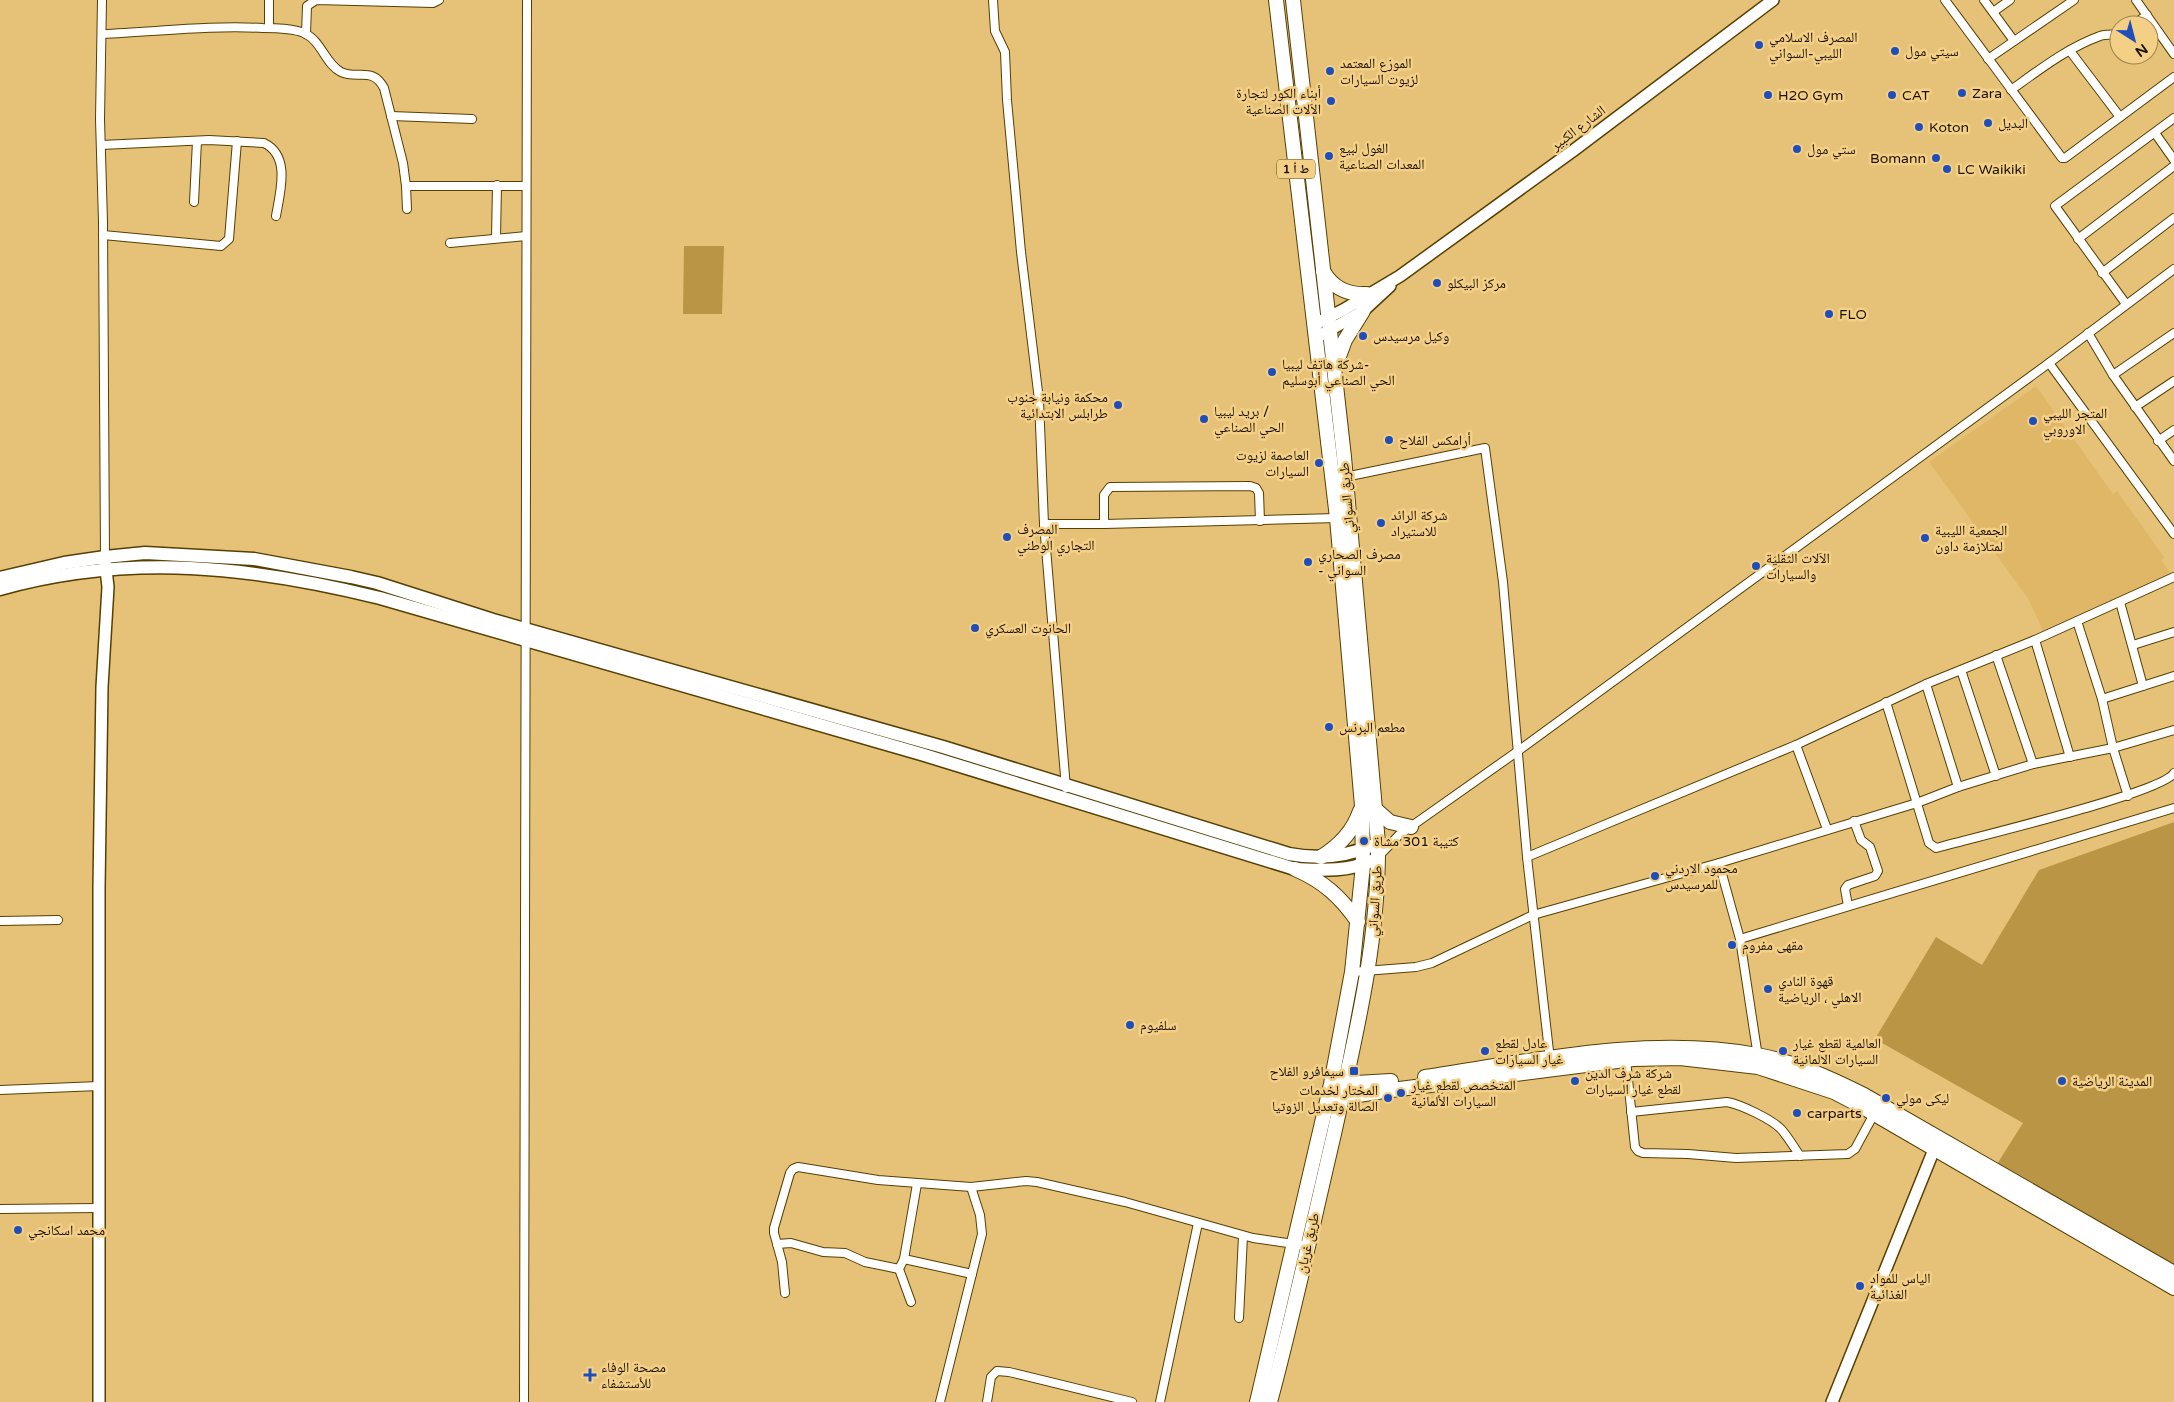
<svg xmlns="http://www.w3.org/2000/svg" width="2174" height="1402" font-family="'Varela Round','Noto Naskh Arabic',sans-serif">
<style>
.built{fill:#dfb766}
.green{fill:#ba9546}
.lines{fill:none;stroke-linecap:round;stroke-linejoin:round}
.street-casing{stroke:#583f00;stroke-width:10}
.secondary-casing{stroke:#583f00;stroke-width:14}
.primary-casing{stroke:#583f00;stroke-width:15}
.highway-casing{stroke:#583f00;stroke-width:16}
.street{stroke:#fff;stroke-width:8}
.secondary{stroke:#fff;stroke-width:11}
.primary{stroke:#fff;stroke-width:12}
.highway{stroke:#fff;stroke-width:14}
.poi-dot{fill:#1f4ebb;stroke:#f4cf86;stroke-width:2}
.labels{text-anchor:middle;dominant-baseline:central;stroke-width:5;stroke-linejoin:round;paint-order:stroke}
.shield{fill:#f4cf86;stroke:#5d4b28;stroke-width:1}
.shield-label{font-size:12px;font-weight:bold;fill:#1c1200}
.poi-label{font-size:14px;fill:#1c1200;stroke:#f4cf86;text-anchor:start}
.street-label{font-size:14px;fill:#1c1200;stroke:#f4cf86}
</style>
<rect width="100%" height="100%" fill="#e6c279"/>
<path class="built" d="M2036,386l77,108 4,-3 47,66 -3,3 10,14 -127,59 -15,-33 -100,-138z"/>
<g class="green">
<path d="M684,246h40l-2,68h-39z"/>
<path d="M2174,822v444l-177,-102 26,-41 -148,-84 61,-102 46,28 57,-95z"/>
</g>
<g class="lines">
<defs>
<g id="street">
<path d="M102,0l-2,119 3,103 2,335"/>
<path d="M269,0v28"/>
<path d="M993,0l2,31 10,21 2,48 14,152 18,148 5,124 22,264"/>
<path d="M1945,0l117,158h3l109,-81"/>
<path d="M1984,0l30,41"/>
<path d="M2136,0l38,54"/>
<path d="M1993,12l17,-12"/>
<path d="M2133,25l14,-10"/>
<path d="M102,34c54,-2 107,-9 161,-6 13,0 29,0 41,5 18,8 21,31 37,39 17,8 31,-6 43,16l19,75 3,23h120"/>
<path d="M306,34l1,-28 9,-6 117,3 6,-3"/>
<path d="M2070,51l50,66"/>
<path d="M1988,59l86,-59"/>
<path d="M2011,90c28,-20 56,-42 89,-54 6,-2 13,-1 19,-2"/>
<path d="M391,116l81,3"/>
<path d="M2155,133l19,27"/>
<path d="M101,145l108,-5 55,3c27,13 16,49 12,73"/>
<path d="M406,186l1,23"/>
<path d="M194,202l3,-61"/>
<path d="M103,235l118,11 8,-7 8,-98"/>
<path d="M496,238l1,-53"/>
<path d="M2078,239l96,-73"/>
<path d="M450,243l76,-7"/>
<path d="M2102,273l72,-55"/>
<path d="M2126,304l-71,-98 119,-88"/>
<path d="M2088,333l25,42 61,86"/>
<path d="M2049,363l125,171"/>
<path d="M2113,375l61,-42"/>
<path d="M2135,407l39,-26"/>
<path d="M2158,441l16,-11"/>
<path d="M1345,477l140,-29 18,134 24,275 23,203"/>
<path d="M1044,524h60l233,-6"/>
<path d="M1104,524v-29l6,-8 140,-1 6,2 3,5 1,28"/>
<path d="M2120,602l23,84"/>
<path d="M2077,621l25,78 11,49 15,48"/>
<path d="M2035,640l35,117"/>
<path d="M2133,645l41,-13"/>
<path d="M1996,655l37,109"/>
<path d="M1961,670l35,106"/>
<path d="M1926,684l32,103"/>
<path d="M2102,699l72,-23"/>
<path d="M1886,702l43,141 7,5c35,-10 226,-55 238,-75"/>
<path d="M1796,745l31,84"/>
<path d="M1379,856l20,-21 119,-84 531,-388 125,-94"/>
<path d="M1527,857l269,-112 130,-61 109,-44 139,-63"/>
<path d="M1719,863l21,76 18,118"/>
<path d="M1848,906l-3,-17 3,-4 27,-9 3,-5 -8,-24 -9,-7 -7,-19"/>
<path d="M0,921l58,-1"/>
<path d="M1740,939l434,-131"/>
<path d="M1352,972l64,-5 16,-4 101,-48 186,-52 198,-60 41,-16 75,-23 80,-16 61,-18"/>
<path d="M1626,1060l9,87 3,4 5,2 45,1 48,4 112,-4 7,-5 19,-35"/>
<path d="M0,1090l99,-4"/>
<path d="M1631,1112l96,-10c15,3 44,17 54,27 7,8 13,18 19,27"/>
<path d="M0,1209l99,-1"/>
<path d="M777,1244l14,-1 32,9 22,1 20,9 34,7"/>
<path d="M904,1259l68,15"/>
<path d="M785,1293l-3,-31 -8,-29v-5l16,-55 3,-4 5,-2 80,13 93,7 55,-6 11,1 88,20 128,36 55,8"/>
<path d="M911,1302l-12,-33 5,-10 13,-75"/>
<path d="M1239,1318l4,-82"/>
<path d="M524,1402l3,-1402"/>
<path d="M940,1402l42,-168 -2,-19 -9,-28"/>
<path d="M987,1402l4,-25 6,-6 12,1 123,30"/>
<path d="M1160,1402l38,-179"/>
</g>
<g id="secondary">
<path d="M1315,324l28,-14 57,-34 174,-126 199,-150"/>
<path d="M1316,338l47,-27 27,-25"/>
<path d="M99,1402v-514l3,-201 6,-100 -3,-26"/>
<path d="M1832,1402l105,-260"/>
</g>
<g id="primary">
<path d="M0,578l64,-15 41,-6 40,-4 109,6 97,18 26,6 116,37 450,127 346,107c27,5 56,3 82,-8"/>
<path d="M0,589c129,-36 251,-23 380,9l541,156 374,115c26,1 52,3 76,-8"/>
</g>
<g id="highway">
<path d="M1323,271c10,17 24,24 44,23"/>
<path d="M1335,367l10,-27 18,-29"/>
<path d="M1374,808l16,14 21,5"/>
<path d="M1321,857c18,-11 32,-25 39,-46"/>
<path d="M1295,869c28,12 46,28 63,53"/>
<path d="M1425,1077c107,-16 224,-42 332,-22 38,7 73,23 107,40l310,178"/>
<path d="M1338,1084l53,-3"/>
<path d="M1333,1099l51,-8 249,-32 47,-1 78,9 76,25 25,13 315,183"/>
<path d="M1257,1402l74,-318 21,-112 11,-107 -1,-59 -25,-288 -61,-518"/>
<path d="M1270,1402c24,-89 43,-179 64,-268 21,-96 45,-192 44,-291l-34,-386 -51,-457"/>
</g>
</defs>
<use href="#street" class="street-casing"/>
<use href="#secondary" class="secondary-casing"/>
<use href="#primary" class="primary-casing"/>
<use href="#highway" class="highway-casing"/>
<use href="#street" class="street"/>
<use href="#secondary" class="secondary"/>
<use href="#primary" class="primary"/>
<use href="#highway" class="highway"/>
</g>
<g class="poi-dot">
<circle cx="1759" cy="45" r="5"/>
<circle cx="1895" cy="51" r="5"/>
<circle cx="1330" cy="71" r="5"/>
<circle cx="1962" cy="93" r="5"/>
<circle cx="1768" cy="95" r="5"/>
<circle cx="1892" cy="95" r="5"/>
<circle cx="1331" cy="101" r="5"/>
<circle cx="1988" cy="123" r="5"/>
<circle cx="1919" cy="127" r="5"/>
<circle cx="1797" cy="149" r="5"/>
<circle cx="1329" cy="156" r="5"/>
<circle cx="1936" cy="158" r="5"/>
<circle cx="1947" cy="169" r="5"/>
<circle cx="1437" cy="283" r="5"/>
<circle cx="1829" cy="314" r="5"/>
<circle cx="1363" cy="336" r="5"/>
<circle cx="1272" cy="372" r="5"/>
<circle cx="1118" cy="405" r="5"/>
<circle cx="1204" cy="419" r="5"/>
<circle cx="2033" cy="421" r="5"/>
<circle cx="1389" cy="440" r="5"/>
<circle cx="1319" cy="463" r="5"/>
<circle cx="1381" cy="523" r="5"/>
<circle cx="1007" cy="537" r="5"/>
<circle cx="1925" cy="538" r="5"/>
<circle cx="1308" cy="562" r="5"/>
<circle cx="1756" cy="566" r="5"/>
<circle cx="975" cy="628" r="5"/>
<circle cx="1329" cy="727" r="5"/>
<circle cx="1364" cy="841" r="5"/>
<circle cx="1655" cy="876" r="5"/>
<circle cx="1732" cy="945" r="5"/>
<circle cx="1768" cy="989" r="5"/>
<circle cx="1130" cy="1025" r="5"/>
<circle cx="1485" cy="1051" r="5"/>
<circle cx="1783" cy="1051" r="5"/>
<rect x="1349" y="1066" width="10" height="10" rx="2.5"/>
<circle cx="1575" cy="1081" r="5"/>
<circle cx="2062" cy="1081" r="5"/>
<circle cx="1401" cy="1093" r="5"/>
<circle cx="1388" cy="1098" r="5"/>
<circle cx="1886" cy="1098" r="5"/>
<circle cx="1797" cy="1113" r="5"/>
<circle cx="18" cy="1230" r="5"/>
<circle cx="1860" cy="1286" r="5"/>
<path d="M587.5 1367.5h5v5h5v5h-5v5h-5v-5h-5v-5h5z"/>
</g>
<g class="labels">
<rect class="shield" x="1277" y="159.5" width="38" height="19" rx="4"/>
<g class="shield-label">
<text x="1296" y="169">ط أ 1</text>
</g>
<g class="poi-label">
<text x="1769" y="37">المصرف الاسلامي<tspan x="1769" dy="16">الليبي-السواني</tspan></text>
<text x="1905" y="51">سيتي مول</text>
<text x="1340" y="63">الموزع المعتمد<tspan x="1340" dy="16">لزيوت السيارات</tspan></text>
<text x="1321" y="93" text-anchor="end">أبناء الكور لتجارة<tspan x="1321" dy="16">الاَلات الصناعية</tspan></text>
<text x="1972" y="93">Zara</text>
<text x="1778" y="95">H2O Gym</text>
<text x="1902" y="95">CAT</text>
<text x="1998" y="123">البديل</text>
<text x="1929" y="127">Koton</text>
<text x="1339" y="148">الغول لبيع<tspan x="1339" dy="16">المعدات الصناعية</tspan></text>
<text x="1807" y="149">ستي مول</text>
<text x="1926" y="158" text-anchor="end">Bomann</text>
<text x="1957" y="169">LC Waikiki</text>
<text x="1447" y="283">مركز البيكلو</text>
<text x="1839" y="314">FLO</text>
<text x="1373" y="336">وكيل مرسيدس</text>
<text x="1282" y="364">شركة هاتف ليبيا-<tspan x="1282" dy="16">الحي الصناعي أبوسليم</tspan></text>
<text x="1108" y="397" text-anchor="end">محكمة ونيابة جنوب<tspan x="1108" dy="16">طرابلس الابتدائية</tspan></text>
<text x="1214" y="411">بريد ليبيا /<tspan x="1214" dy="16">الحي الصناعي</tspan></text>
<text x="2043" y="413">المتجر الليبي<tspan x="2043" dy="16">الاوروبي</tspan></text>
<text x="1399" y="440">أرامكس الفلاح</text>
<text x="1309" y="455" text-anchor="end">العاصمة لزيوت<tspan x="1309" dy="16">السيارات</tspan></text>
<text x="1391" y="515">شركة الرائد<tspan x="1391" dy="16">للاستيراد</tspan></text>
<text x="1017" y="529">المصرف<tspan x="1017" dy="16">التجاري الوطني</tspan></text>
<text x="1935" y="530">الجمعية الليبية<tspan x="1935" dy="16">لمتلازمة داون</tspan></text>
<text x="1318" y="554">مصرف الصحاري<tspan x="1318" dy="16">- السواني</tspan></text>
<text x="1766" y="558">الاَلات الثقلية<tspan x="1766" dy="16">والسيارات</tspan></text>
<text x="985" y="628">الحانوت العسكري</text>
<text x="1339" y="727">مطعم البرنس</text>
<text x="1374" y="841">كتيبة 301 مشاة</text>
<text x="1665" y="868">محمود الاردني<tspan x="1665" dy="16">للمرسيدس</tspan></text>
<text x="1742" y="945">مقهى مفروم</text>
<text x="1778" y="981">قهوة النادي<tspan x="1778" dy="16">الاهلي ، الرياضية</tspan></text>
<text x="1140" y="1025">سلفيوم</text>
<text x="1495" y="1043">عادل لقطع<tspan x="1495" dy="16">غيار السيارات</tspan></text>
<text x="1793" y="1043">العالمية لقطع غيار<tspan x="1793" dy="16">السيارات الالمانية</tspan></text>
<text x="1344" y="1071" text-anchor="end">سيمافرو الفلاح</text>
<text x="1585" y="1073">شركة شرف الدين<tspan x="1585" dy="16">لقطع غيار السيارات</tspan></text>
<text x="2072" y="1081">المدينة الرياضية</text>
<text x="1411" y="1085">المتخصص لقطع غيار<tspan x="1411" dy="16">السيارات الألمانية</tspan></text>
<text x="1378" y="1090" text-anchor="end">المختار لخدمات<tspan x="1378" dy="16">الصالة وتعديل الزوتيا</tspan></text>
<text x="1896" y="1098">ليكى مولي</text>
<text x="1807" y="1113">carparts</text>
<text x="28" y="1230">محمد اسكانجي</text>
<text x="1870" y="1278">الياس للمواد<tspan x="1870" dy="16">الغذائية</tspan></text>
<text x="601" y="1367">مصحة الوفاء<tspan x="601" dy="16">للأستشفاء</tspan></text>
</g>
<g class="street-label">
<text transform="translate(1578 128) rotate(-37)">الشارع الكبير</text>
<text transform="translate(1347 498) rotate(-95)">طريق السواني</text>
<text transform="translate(1375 901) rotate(-86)">طريق السواني</text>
<text transform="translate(1308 1243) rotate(-77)">طريق غريان</text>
</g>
</g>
<g transform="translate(2134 40) rotate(144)"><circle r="24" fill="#f4cf86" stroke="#9e8350"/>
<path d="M0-4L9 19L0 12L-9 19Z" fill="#1f4ebb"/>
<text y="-8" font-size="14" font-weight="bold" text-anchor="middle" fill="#1c1200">N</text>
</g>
</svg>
